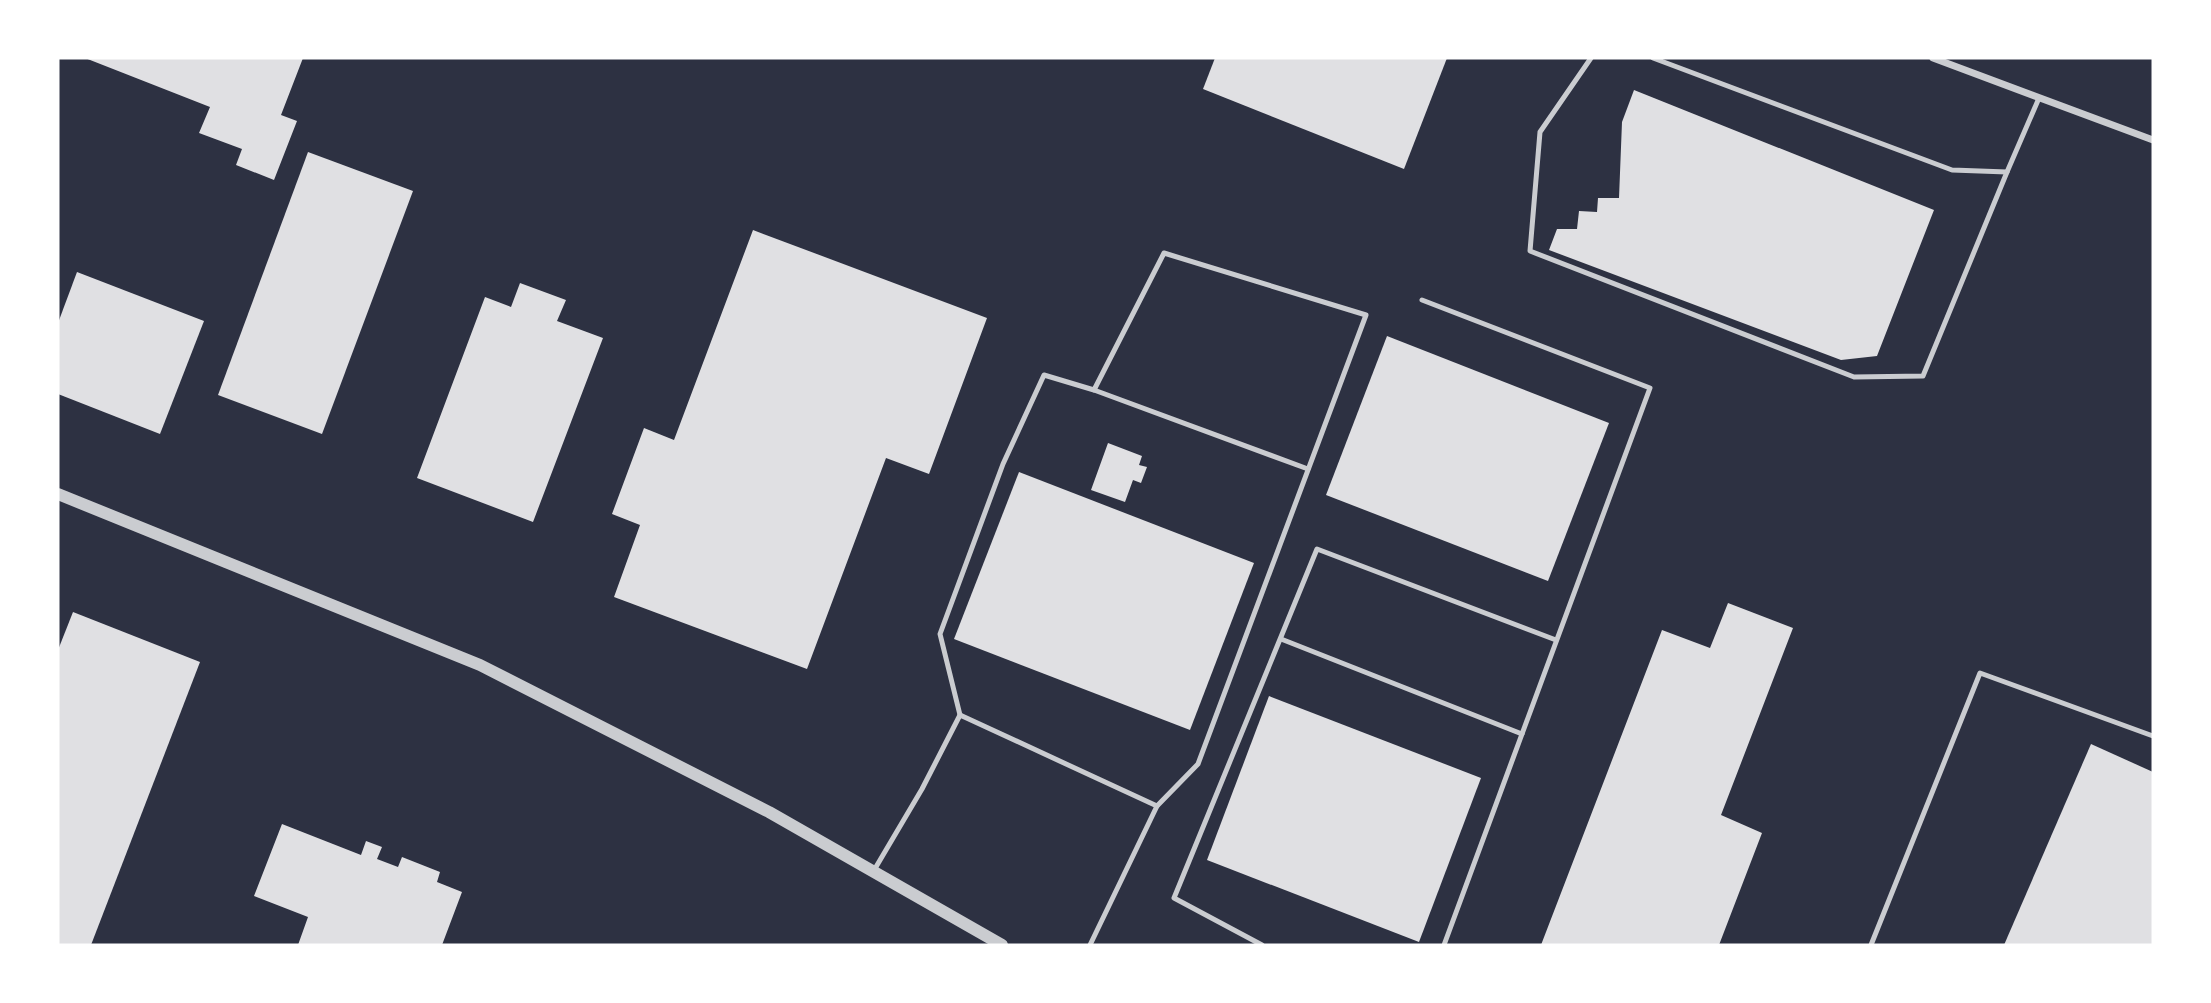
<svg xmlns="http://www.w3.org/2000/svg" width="2211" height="1003" font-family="'Noto Sans',sans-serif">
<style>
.building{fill:#e0e0e3}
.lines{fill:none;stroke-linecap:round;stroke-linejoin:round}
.service{stroke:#caccd0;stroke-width:5}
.minor{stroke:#caccd0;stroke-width:7}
.tertiary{stroke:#caccd0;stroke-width:12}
</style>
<rect width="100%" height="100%" fill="#2d3142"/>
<g class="building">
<path d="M85,58h218l-22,57 16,6 -23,59 -38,-15 6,-16 -43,-16 11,-26z"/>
<path d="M1215,58h232l-43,111 -201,-80z"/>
<path d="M1634,90l300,120 -57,146 -36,4 -292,-110 8,-21h20l2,-18 18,1 1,-14h21l3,-76z"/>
<path d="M308,152l105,39 -91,243 -104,-39z"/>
<path d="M753,230l234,88 -58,156 -43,-16 -79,211 -193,-72 26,-72 -28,-11 32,-86 30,12z"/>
<path d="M77,272l127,49 -44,113 -102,-40v-71z"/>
<path d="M520,283l46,17 -9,21 46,17 -70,184 -116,-44 68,-181 26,10z"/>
<path d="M1387,336l222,87 -61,158 -222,-86z"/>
<path d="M1108,443l34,13 -3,9 8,2 -6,16 -8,-3 -8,22 -34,-12z"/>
<path d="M1019,472l235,91 -64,167 -236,-91z"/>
<path d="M1728,603l65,25 -72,187 41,18 -43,112h-178l121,-315 48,18z"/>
<path d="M73,612l127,50 -109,283h-33v-295z"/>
<path d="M1269,696l212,82 -62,164 -212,-82z"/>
<path d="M2091,744l62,28v173h-149z"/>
<path d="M282,824l79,31 5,-14 16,6 -5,12 21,8 4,-10 38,15 -3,10 25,10 -20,53h-144l10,-28 -54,-21z"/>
</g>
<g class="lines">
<g class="service">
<path d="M1591,58l-51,74 -10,119 324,126 69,-1 84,-204"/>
<path d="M1653,58l299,112 55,2 32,-74"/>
<path d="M1422,300l228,88 -128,346"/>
<path d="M1094,390l214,79"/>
<path d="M1281,639l241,95 -78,211"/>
<path d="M960,715l-20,-81 63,-170 41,-89 50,15 70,-137 202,62 -168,449 -41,42"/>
<path d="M873,872l49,-83 38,-74 197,91 -67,139"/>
<path d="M1262,945l-88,-47 143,-349 239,91"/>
<path d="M1871,945l109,-272 173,63"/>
</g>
<path class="minor" d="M1933,58l220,82"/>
<path class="tertiary" d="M58,494l422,171 289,147 233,133"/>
</g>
<rect width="2211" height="1003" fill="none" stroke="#ffffff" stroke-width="119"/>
</svg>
